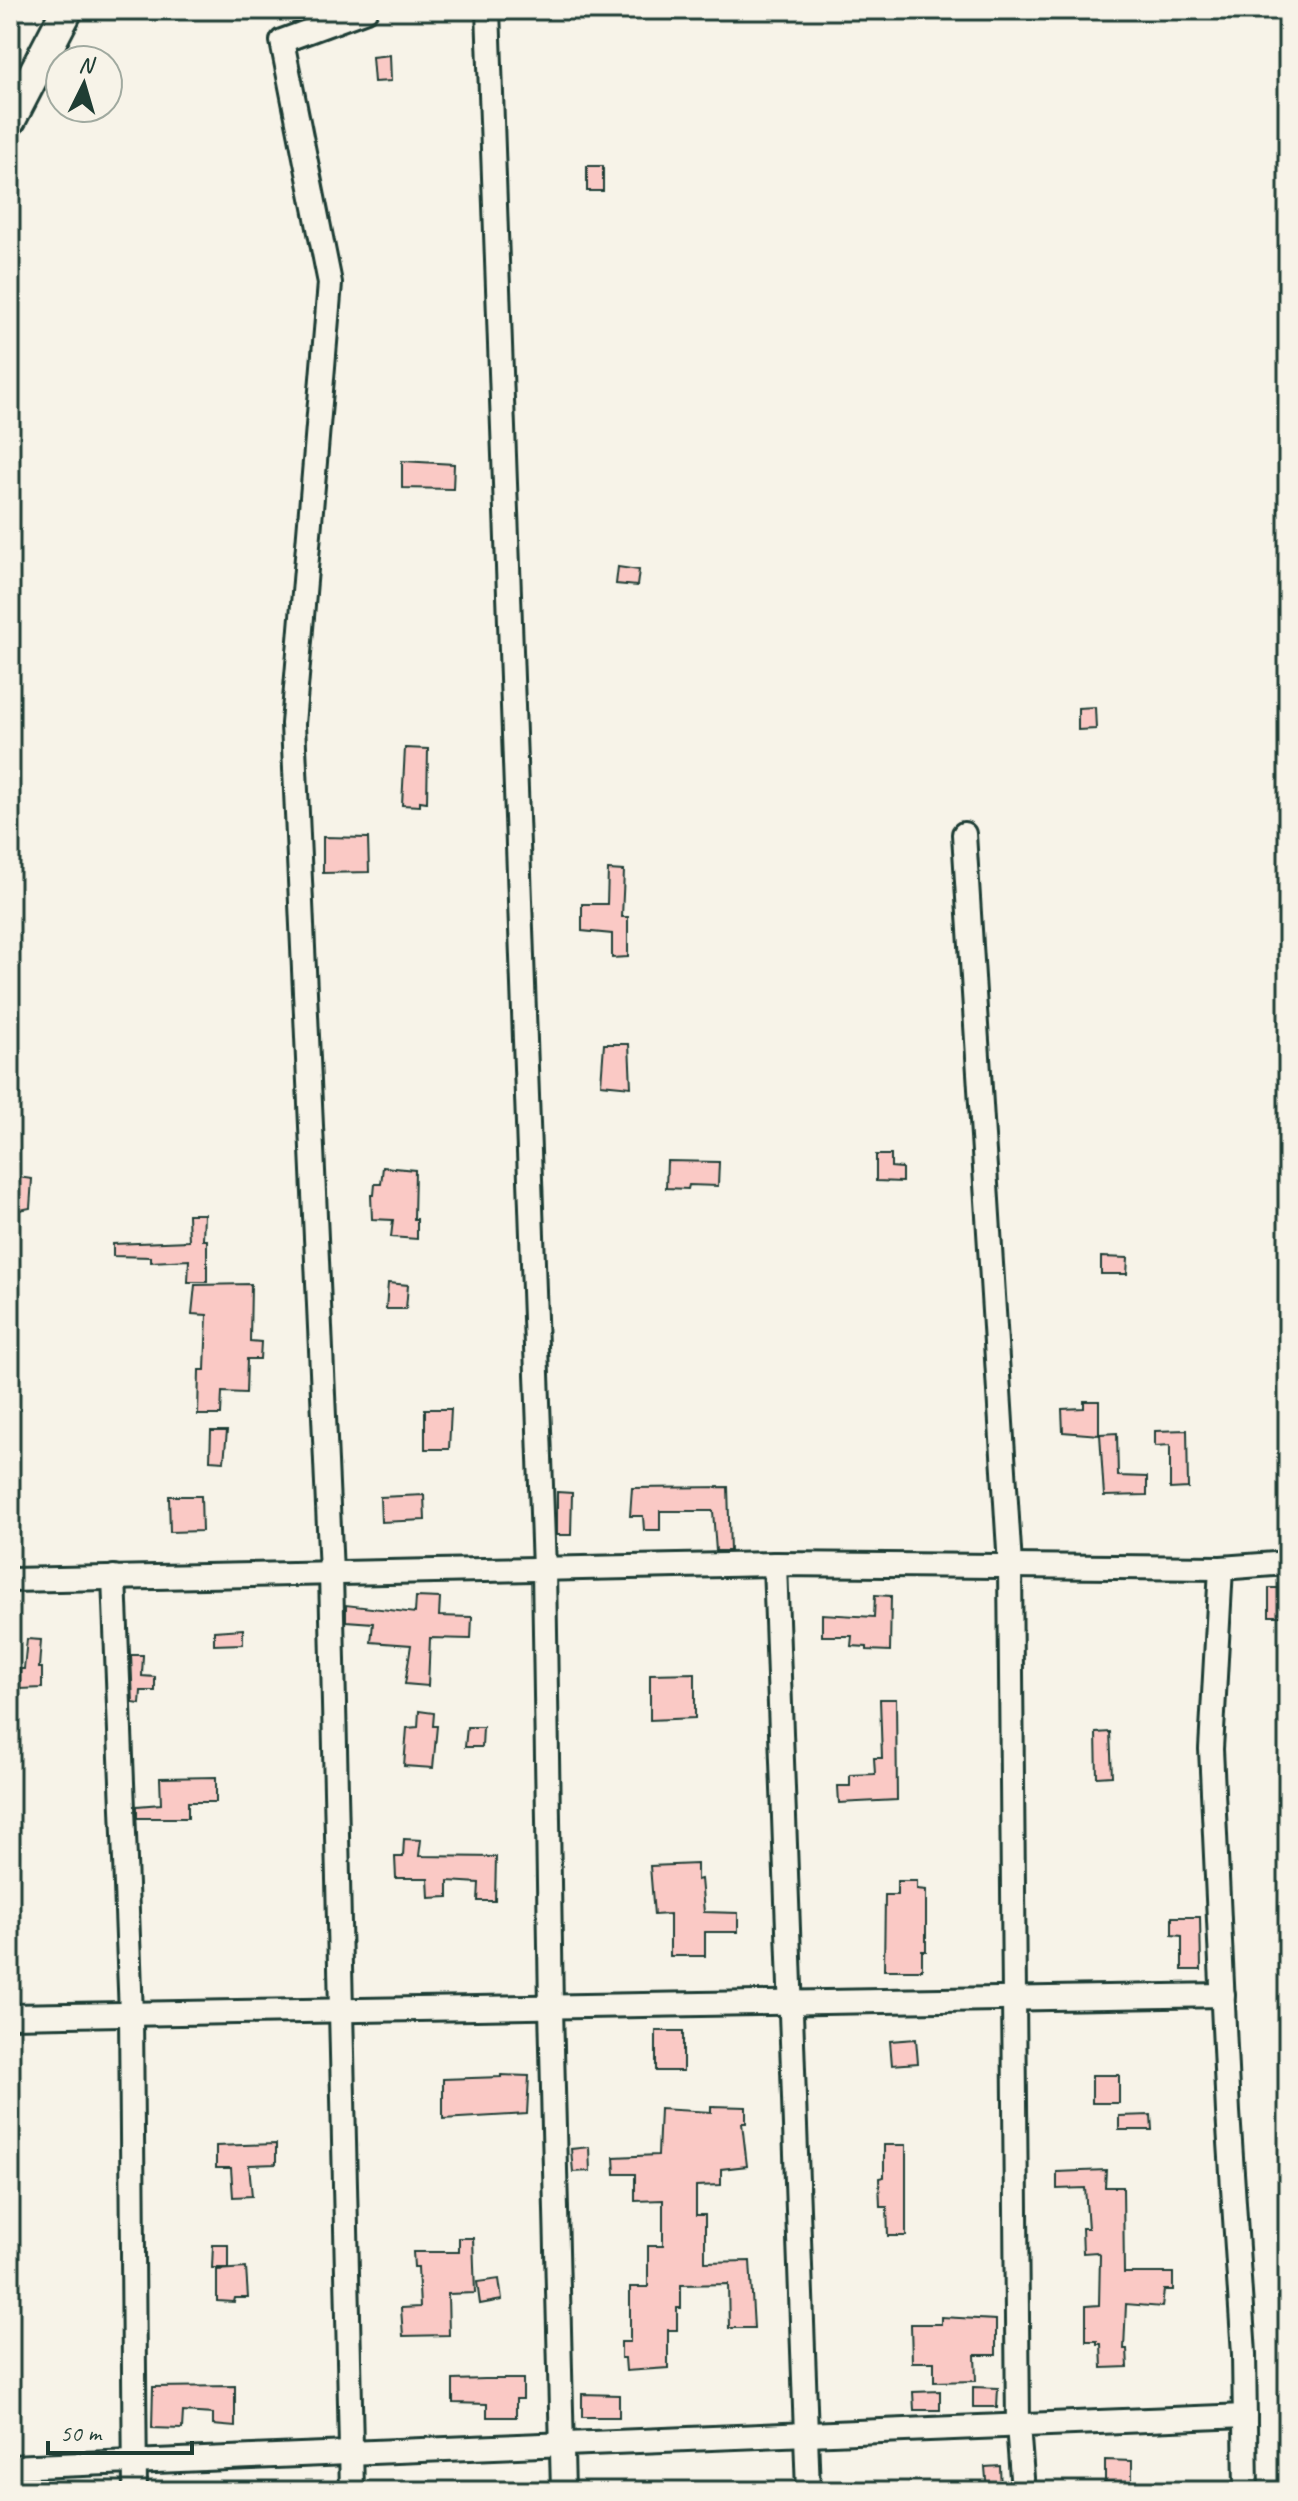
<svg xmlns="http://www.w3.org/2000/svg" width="1298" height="2501" font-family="Caveat,sans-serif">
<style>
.building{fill:#fac9c5;stroke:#1f3d34;stroke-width:2}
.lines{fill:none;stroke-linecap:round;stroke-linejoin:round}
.street-casing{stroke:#1f3d34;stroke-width:28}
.secondary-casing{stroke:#1f3d34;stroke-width:36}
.street{stroke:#f7f3e8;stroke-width:22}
.secondary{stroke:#f7f3e8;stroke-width:30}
</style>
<rect width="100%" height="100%" fill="#f7f3e8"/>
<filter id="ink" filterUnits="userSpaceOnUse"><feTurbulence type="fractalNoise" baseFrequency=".0125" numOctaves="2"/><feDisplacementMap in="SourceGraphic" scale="16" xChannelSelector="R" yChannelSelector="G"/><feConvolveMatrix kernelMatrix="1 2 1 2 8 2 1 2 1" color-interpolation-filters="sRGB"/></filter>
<g filter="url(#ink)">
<g class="building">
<path d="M390,55l1,26 -17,1 -2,-25z"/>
<rect x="587" y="166" width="16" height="25"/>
<path d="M402,461l52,3 -1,25 -51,-1z"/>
<path d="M618,567l21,3 -2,16 -21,-2z"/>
<path d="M1095,707l1,22 -18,1v-22z"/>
<path d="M405,748l23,1 -1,53 -7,-1v5l-18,-1z"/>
<path d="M323,837l45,1 1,34 -46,1z"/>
<path d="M608,870l16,1 -2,46h6v40l-16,1v-24l-30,-3v-27h25z"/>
<path d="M604,1044h25l2,43 -30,-3z"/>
<path d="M876,1155h15v12l11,1v14l-26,-1z"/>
<path d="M667,1161l52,1 -1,24 -29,-1 -1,4 -22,-1z"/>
<path d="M383,1167l32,3 -1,49h3v20l-26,-2 2,-17 -21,-1 -1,-24h3l1,-11h6z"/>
<path d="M18,1177l14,2 -2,29 -15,3z"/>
<path d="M188,1214h16l-1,26h4v42h-19l1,-22 -38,2v-5l-38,-1v-12l76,-3z"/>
<path d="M1101,1257l27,1 -1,16h-26z"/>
<path d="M388,1283l20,2 -2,24h-20z"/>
<path d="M251,1284l-1,57 11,1 -1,17h-13l-1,34 -24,-1 -1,23h-23l1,-45h6l2,-55 -15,-1 3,-29z"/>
<path d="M1084,1401h15v34l-36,-3 -1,-23 22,-1z"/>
<path d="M425,1409h26l-2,40h-24z"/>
<path d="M1187,1430l1,58 -18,1v-44l-15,1v-15z"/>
<path d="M211,1431h16l-3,30 -14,-1z"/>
<path d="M1117,1433l1,43 29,1v18l-43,1 -4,-62z"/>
<path d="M728,1487l2,64h-14l-3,-40h-53v19h-16l-1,-14h-13l2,-28z"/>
<path d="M557,1492l15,1 -1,42h-14z"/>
<path d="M424,1495l1,25 -44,2 -1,-25z"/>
<path d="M169,1496h32l1,35 -32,1z"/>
<rect x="1269" y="1588" width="19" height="28"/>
<path d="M875,1595l16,1 -1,55 -23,-1v-3l-16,-1 1,-10h-30v-22l52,3z"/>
<path d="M416,1597l24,1 -1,18 33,1 -1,22 -41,-1 -2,48 -23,-2 6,-39 -40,-3 2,-19 -27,-2v-16l69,8z"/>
<path d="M243,1629v15l-29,1v-14z"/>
<path d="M27,1639l14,1 -2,28h3v20l-22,1v-20h4z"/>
<path d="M131,1655h12l-1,21 13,1v14h-14l-1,13 -7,-1z"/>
<path d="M695,1673v45l-45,2v-46z"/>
<path d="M880,1699h16l1,101 -58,3 -1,-17h12v-11l25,-1 -1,-16h8z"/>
<path d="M419,1711l15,2 -1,13h4l-4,42 -29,-2 3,-38 11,-1z"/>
<path d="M467,1727h16l-1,20h-17z"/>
<path d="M1110,1732l2,44 -15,1 -1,-44z"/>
<path d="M216,1777v25h-28v16h-51v-12l24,-2 -1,-26z"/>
<path d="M404,1839l17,1 -2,16 77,1 -1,44h-17l1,-18 -31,-2v16l-19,1 -1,-20h-32l-1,-21h8z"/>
<path d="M697,1864v16l4,-1 3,33 34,1v19h-33v24h-35v-42l-16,1 -4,-49z"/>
<path d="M897,1881h20v8l9,1v61h-4v19h-38l1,-75h12z"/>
<path d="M1172,1917h28l1,53h-19v-34l-10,-1z"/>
<rect x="656" y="2031" width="27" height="40"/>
<path d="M916,2039l2,24 -26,2 -2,-24z"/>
<path d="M501,2075l28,1 -2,38 -84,5v-40l58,-2z"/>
<rect x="1092" y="2075" width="27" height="28"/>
<path d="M711,2106l35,1v16h-4l5,43 -26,3v16l-25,1v29h9v47l45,-1 4,67h-25l-1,-44 -47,1v23h-4v22h-9v38l-42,3 -1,-13h-4v-16h9v-55h18v-41h15v-46l-28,1v-27h-20l-1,-17 44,-2 2,-46 51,3z"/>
<path d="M1151,2115l1,15h-33v-14z"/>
<path d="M276,2144v20l-27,1 3,31 -19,1 -2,-29h-15v-22z"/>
<path d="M884,2145h22v91h-18l-1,-29h-7l-1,-29 5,-1z"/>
<path d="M589,2147l1,24 -17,1 -2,-23z"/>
<path d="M1106,2170l-1,17h18l1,86h49v17h-9l-2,17 -36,-3 -2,45h3l1,18 -26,1 -1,-24h-4v-3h-11v-35l13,-1 1,-50 -3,-3 -14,1 -1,-25h6l-3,-40 -28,1v-17z"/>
<path d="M459,2238h14l2,55 -27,1 1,41 -46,1 -2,-28 19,-1 -2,-40h-4l-1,-15h46z"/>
<path d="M213,2245h15v23h-16z"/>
<path d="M246,2268l2,30h-13l-1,4 -17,-1v-31z"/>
<path d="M499,2279l3,21 -22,4 -3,-22z"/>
<path d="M941,2317l55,3v35h-21l1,26 -42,1v-20h-22l-1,-38h30z"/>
<path d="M485,2379h38v20h-7v18h-29v-13l-34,-1v-23z"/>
<path d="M235,2386v41l-22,-2v-11l-30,-2 -1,17 -30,-1 1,-41z"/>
<path d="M973,2387l25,1 -1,19h-24z"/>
<path d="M940,2391v19h-26l-1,-18z"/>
<path d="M582,2394l37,1v22h-37z"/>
<path d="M1105,2460l27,1v22l-27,-1z"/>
<path d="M1000,2466l1,25h-14l-2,-24z"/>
</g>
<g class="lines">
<defs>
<g id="street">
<path d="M488,10l56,1559 7,439 12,483"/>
<path d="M964,834l46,732 8,859 5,66"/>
<path d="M775,1564l33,927"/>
<path d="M1221,1568l-10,181 17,363 16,242 2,137"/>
<path d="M114,1577l17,437 4,477"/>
<path d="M10,1580l765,-16 446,4 67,-5"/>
<path d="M10,2016l1213,-21"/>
<path d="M10,2467l1235,-51"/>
<path d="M352,2491l-21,-918 -38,-849 37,-441 -48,-242 84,-31"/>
</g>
<path id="secondary" d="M10,120l57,-110"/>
</defs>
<use href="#street" class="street-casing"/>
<use href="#secondary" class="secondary-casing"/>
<use href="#street" class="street"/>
<use href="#secondary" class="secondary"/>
</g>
</g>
<rect width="1298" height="2501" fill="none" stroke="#f7f3e8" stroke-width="40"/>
<rect x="20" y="20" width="1258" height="2461" fill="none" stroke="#1f3d34" stroke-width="3" filter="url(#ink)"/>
<g transform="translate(84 84) rotate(5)"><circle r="38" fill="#f7f3e8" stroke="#a1aaa0" stroke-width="2"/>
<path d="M0-6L14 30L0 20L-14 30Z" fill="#1f3d34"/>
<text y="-12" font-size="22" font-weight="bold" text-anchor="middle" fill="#1f3d34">N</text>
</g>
<path d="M48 2441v12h144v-12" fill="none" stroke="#1f3d34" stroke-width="4"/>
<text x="60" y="2441" font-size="24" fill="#1f3d34" stroke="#f7f3e8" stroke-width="6" paint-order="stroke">50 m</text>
</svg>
